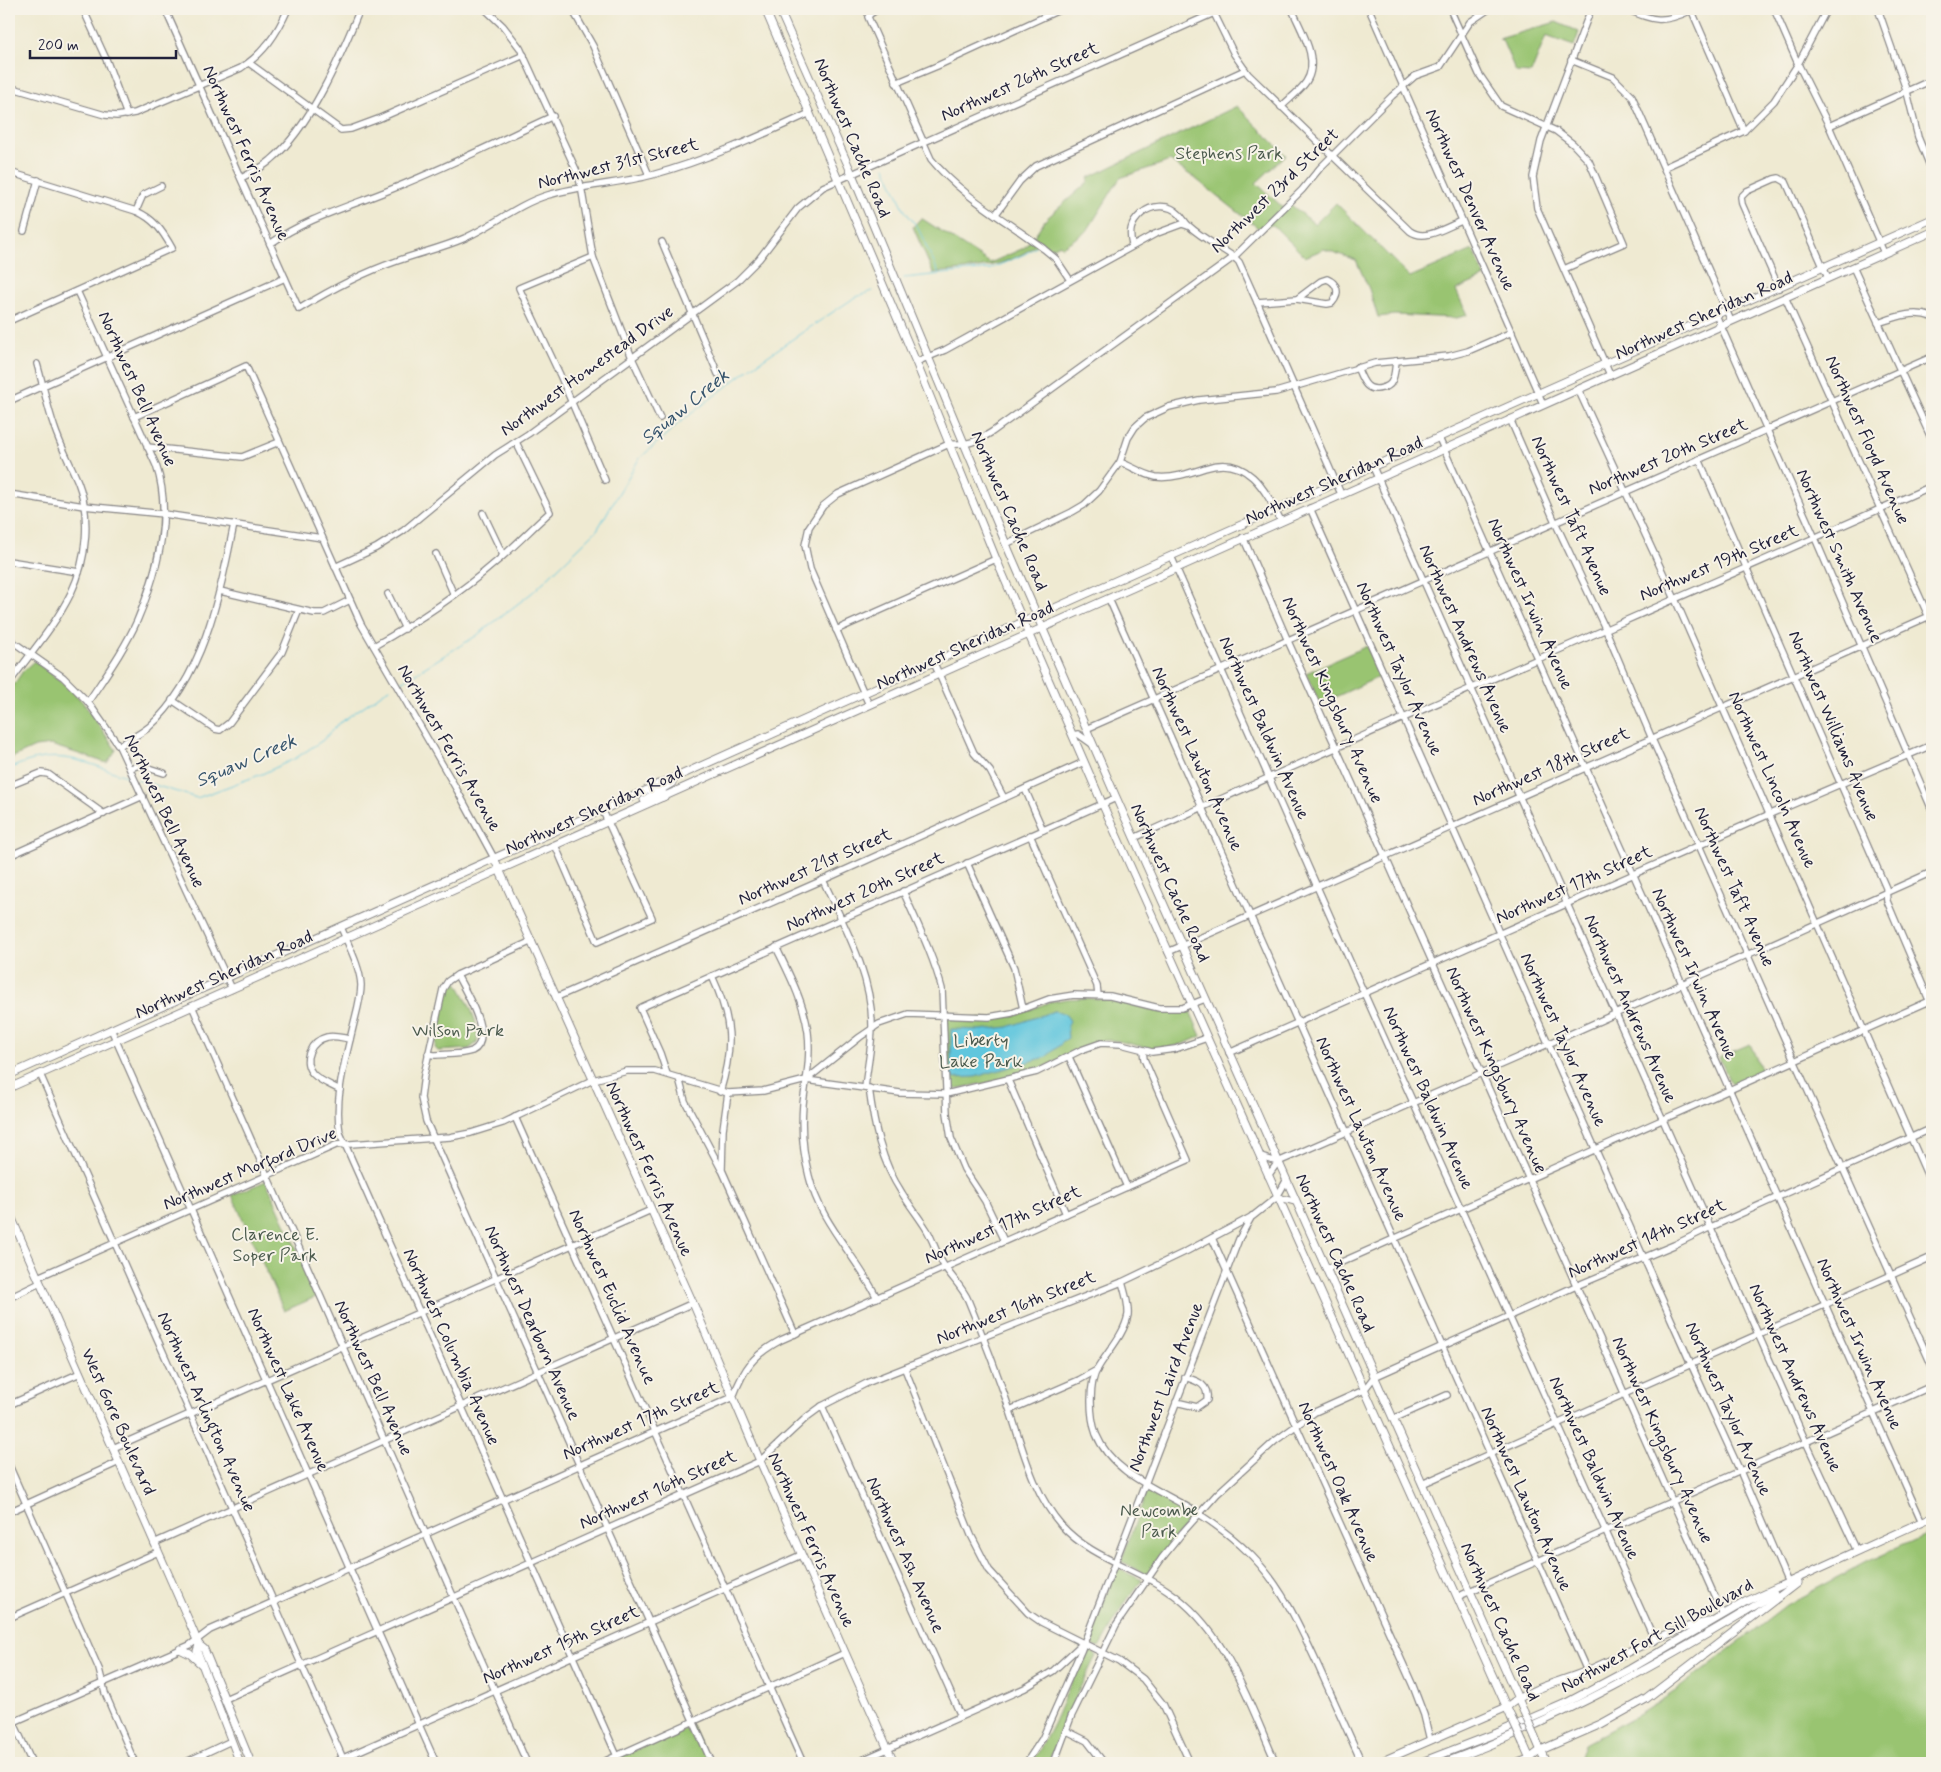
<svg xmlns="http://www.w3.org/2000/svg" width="1941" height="1772" font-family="Mynerve,sans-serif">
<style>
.green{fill:#99c471;stroke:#5e7356}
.water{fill:#60c6dd;stroke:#41748c}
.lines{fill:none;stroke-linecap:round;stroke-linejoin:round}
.stream{stroke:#60c6dd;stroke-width:1}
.minor-casing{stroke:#888686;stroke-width:8}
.major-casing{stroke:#888686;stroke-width:9}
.minor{stroke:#fff;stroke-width:5.5}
.major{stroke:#fff;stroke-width:7}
.major-bridge-casing{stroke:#888686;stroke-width:9;stroke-linecap:butt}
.major-bridge{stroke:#fff;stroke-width:7}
.labels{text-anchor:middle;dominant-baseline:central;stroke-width:4;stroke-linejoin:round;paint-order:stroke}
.street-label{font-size:18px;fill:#22223b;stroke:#f7f3e8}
.park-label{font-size:18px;fill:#4c5b4e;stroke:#f7f3e8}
.water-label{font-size:19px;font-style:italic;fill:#35536c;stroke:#f7f3e8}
</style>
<rect width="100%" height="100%" fill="#f7f3e8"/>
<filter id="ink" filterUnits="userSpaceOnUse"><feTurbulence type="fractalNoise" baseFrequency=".02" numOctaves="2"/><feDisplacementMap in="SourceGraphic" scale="10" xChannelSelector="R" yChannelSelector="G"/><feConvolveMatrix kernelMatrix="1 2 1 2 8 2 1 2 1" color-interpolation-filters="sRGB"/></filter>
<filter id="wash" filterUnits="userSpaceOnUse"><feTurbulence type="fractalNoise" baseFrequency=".0096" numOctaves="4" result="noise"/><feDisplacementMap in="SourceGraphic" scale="20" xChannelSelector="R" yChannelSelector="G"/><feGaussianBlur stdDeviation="1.12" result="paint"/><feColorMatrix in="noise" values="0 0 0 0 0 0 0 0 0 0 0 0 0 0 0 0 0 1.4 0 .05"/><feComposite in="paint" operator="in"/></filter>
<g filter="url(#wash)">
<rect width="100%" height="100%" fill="#efead2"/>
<g class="green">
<path d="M1556,22l23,10 -5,14 -28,-10 -15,37 -15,-1 -14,-32 -3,-1z"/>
<path d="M1237,106l49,49 -30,28 30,27 5,-5 24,19 21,-21 74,74 63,-27 12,27 -29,13 11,25 -10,3 -63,-3 -16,2 -9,-28 -13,-29 -32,-11 -19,8 -32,-32 -15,3 -62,-49 -26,-18 -50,17 -33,53 -25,16 -2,-3 -10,5 -10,-8c-28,27 -70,28 -107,32l-20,-46 8,-9 69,45 34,-15 10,-12 11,-16 44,-39 -1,-3z"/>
<path d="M1367,646l14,30 -61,28 -14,-31z"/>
<path d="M34,661l36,27 15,17 31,45 -9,13 -56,-18 -16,2 -26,12v-67l14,-21z"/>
<path d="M457,982c10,19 23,39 20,61l-8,6 -31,2 -3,-3c3,-18 5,-57 22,-66z"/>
<path d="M1085,998l33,3 41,11 31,-1 11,25c-18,9 -36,15 -55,11 -16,-2 -29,-9 -45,-6 -22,5 -39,19 -59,27 -29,11 -62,16 -93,22l-3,-72 45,1 27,-4 31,-13 17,-3z"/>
<path d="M1750,1044l12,27 -30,13 -3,-4 -10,-23z"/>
<path d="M266,1181l52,115 -34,15 -52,-116z"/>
<path d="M1148,1488l46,26 -48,60 -25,-13z"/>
<path d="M1932,1532v231h-354l6,-19 57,-31 33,-21 112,-87 81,-43z"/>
<path d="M1117,1568l25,12 -15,20 -28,48 -11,-5z"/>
<path d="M1087,1649l8,4 1,3 -18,36 -30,71h-17l7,-10 15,-29 32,-74z"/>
<path d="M692,1725l17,38h-103z"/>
</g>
<path class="water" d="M1054,1011c9,1 13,3 16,11l-3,5 1,11 -22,19 -71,20 -24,1v-49l30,1 27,-3z"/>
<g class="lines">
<g class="stream">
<path d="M885,167l20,44 13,17 21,46"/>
<path d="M904,278l86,-9 35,-15 11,-7"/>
<path d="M401,682l75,-46 57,-44 64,-62 42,-71 40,-36 74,-57 47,-32 54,-36 18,-7"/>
<path d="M9,769c49,-24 75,-6 123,9"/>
<path d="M138,780l59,18 65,-24 34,-16 27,-18 15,-16 52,-36"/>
</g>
</g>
</g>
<g filter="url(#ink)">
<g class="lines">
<defs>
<g id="minor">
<path d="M83,9l23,50 21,56"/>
<path d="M165,9l134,300c31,-19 63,-36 98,-48 22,-8 45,-13 68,-23 29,-13 53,-34 83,-43 34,-10 70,-11 104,-20 55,-15 106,-38 158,-62"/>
<path d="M485,9l18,17 17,22 57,124 4,14 12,71 39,101 28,60"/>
<path d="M572,9l21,37 56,129"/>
<path d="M878,9l-8,5 -2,3 63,142c30,37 75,61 113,90l12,10 14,21"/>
<path d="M1212,9l22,45 14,20 162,157c15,11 36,-4 52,-10"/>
<path d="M1369,9l174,395"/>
<path d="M1450,9l29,65 22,32 55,25 17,13 16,17 35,82 -60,26"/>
<path d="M1591,9l-50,132 -8,36 4,31 73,167"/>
<path d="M1626,9c29,12 36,15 66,1"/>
<path d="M1691,9l53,122"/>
<path d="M1774,9l24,55 31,62 55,127"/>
<path d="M1878,9l29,83 11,45 14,34"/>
<path d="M1571,60l42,17 19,19 99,225"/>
<path d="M249,63l92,67 10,-1 27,-10 146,-64"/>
<path d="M896,83l41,-17 124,-57"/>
<path d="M9,87l96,28 12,1 18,-3 106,-45c23,-15 36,-34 47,-59"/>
<path d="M1281,107c8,-8 19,-16 25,-25 15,-22 -6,-53 -14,-73"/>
<path d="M1829,126l103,-46"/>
<path d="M1665,167l79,-36 30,-30 24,-37 29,-55"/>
<path d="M9,172l127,39c18,8 26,19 36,37l-163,73"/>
<path d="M241,178c10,-5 21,-10 30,-18 39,-32 70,-105 89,-151"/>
<path d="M136,211l7,-16 18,-9"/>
<path d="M996,214l24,-33 16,-15 209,-96"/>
<path d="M24,231l14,-51"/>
<path d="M662,242l56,132"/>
<path d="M270,244c36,-26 81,-38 122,-55 55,-22 107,-48 161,-73"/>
<path d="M1132,245c-3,-13 -2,-21 9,-31 10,-9 28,-11 38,0 4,4 6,9 10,12 13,12 31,21 45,31l5,5 18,40 84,192"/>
<path d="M593,257l-74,31 41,87 45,105"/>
<path d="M1853,267l79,173"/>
<path d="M1327,279c10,4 14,14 5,24l-5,1 -30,-5 24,-18z"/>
<path d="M1779,288l-37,-84 -1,-7 6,-6 27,-12 5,-1 7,4 42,96"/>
<path d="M77,291l79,174c17,49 1,109 -19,156 -13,29 -32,55 -49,81"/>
<path d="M1785,297l147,327"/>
<path d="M1257,302l40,-3"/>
<path d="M1716,315l99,223 117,272"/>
<path d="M1878,323c18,-6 35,-13 54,-6"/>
<path d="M916,362l29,-12 210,-116 27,-10 6,2"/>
<path d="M1357,367c5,12 9,26 25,21 4,-1 8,-2 10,-7 3,-5 3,-13 4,-20"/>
<path d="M1578,389l97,210 257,587"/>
<path d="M9,401l276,-123"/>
<path d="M134,417l112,-51 115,258 96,166 37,68"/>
<path d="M1510,419l45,103 50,106 47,111 142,321 138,306"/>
<path d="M1439,438l483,1084"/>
<path d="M147,447l95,10 37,-15"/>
<path d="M1699,459l187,429 1,13 45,106"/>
<path d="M1120,462c11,4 24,13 36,15 16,2 34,-4 49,-9 42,-14 60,21 76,53"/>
<path d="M1373,467l433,975 51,109"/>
<path d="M9,494l75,12 80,8 158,24"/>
<path d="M1310,508l381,856 49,107 48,112"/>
<path d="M483,513l20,42"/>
<path d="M1243,537l45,104 97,215 338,759"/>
<path d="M1006,544l66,-32 12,-7 15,-14 21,-29 8,-24 7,-11 10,-9 24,-11 30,-7 77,-8 99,-29 74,-7 19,-5 44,-19"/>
<path d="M436,554l18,41"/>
<path d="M1171,556l193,437 291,648"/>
<path d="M9,561l70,11"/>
<path d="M335,567l41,-19 27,-17 92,-76 33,-21 209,-153 22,-22 39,-51 25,-21 391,-174"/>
<path d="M220,591l94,22h10l26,-13"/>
<path d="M388,594l17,35"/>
<path d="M1109,599l478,1072"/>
<path d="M836,630l160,-71"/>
<path d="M9,639l54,38 25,25 31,44 113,243"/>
<path d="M374,646c43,-24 85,-52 122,-84 19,-16 36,-34 54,-50l-34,-70"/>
<path d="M934,663l40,90 16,18 14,27"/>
<path d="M9,683c21,-29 46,-57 62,-90 16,-33 20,-77 7,-111 -8,-19 -18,-37 -24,-56 -7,-20 -11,-42 -17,-62"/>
<path d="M172,700l43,29 5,1 9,-7 53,-71 17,-42"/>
<path d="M869,705l-59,-136 -5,-24 4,-18 14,-21 15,-12 111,-50c19,1 27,-2 43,-12l242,-175 68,-67 18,-22 72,-72 23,-20 25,-9 30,-45 19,-13"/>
<path d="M1086,729l846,-372"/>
<path d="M1073,735l5,-1 14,10"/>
<path d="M119,746c10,-6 21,-12 30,-19 55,-49 71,-134 85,-203"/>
<path d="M131,768l8,-3 25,8"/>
<path d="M9,786l32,-13 7,1 56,40"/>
<path d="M1025,789l18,41"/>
<path d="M1030,835l67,151 1,9"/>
<path d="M1134,838c265,-120 532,-234 798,-352"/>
<path d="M555,845l42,97 55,-24 -50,-109"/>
<path d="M9,856l134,-60"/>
<path d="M967,863l47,105 9,41"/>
<path d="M823,880c21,46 49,94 49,146 0,20 -5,42 -7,62"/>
<path d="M903,891c14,32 30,64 39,98l5,124 4,25 13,31 21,32 19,40"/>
<path d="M341,927c7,18 19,39 20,58 0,14 -5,29 -8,42 -8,34 -19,72 -13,106l277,623"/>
<path d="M532,941l-75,34 -9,6 -5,8 -19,86 -3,23 5,23 286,642"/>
<path d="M776,947c13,27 28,55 32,85 3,24 -2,49 -5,72 -2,24 0,49 6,72 11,47 47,79 68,122"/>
<path d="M1168,952l764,-337"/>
<path d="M712,976c20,43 22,70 8,116"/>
<path d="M557,997l266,-117 261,-118"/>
<path d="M192,1006l335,757"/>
<path d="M111,1029l325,734"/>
<path d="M1229,1053l541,-239 162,-69"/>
<path d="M428,1054l6,1c11,-1 27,0 38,-4 24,-11 -7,-60 -15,-76"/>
<path d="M1069,1057l58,130"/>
<path d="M40,1074l305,689"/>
<path d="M667,1074l-7,-21 -20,-45 2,-1 474,-209"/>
<path d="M679,1078l6,23 36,68"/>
<path d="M806,1080l94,13 46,1 91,-22 44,-22 20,-7 20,1 31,8 23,-3 32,-11"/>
<path d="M1008,1080l58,134"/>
<path d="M869,1088c5,38 12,73 33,105 8,13 17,24 25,37 7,12 10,26 18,37 7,11 18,21 23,33 15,36 30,75 42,111 14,41 23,82 52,115 28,31 71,41 105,64 59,39 81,111 109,173"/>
<path d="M340,1090c-9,-5 -20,-9 -27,-16 -12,-14 -2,-33 14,-37 7,-2 16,1 23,2"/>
<path d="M728,1093l-5,36 -1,41 73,164"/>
<path d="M515,1117l288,646"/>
<path d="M1260,1157l18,5"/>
<path d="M1278,1162l270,-118 384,-172"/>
<path d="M1268,1176l10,-14"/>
<path d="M1277,1197l19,5"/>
<path d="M1212,1238l201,448 11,29 6,25"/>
<path d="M1326,1269l606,-269"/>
<path d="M38,1277l298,-132 114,-8 21,-4 32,-10 90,-43 34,-9h28l73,22 35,-2 43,-11 54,-43 19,-13 29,-10 81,3 23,-4 37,-14 25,-4 36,1 49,12h23l23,-9"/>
<path d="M1122,1282c3,11 7,22 6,33 -4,20 -20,36 -30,53 -10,16 -8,49 -2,66 17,42 68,57 103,80 19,12 37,26 53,42 32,33 49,73 68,114 14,31 28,62 42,93"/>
<path d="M9,1298l31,-15"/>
<path d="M905,1369l66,166 18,35 39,43 13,9 78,39 24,18 20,25 27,59"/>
<path d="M1176,1402l21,5 10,-7c2,-16 -10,-19 -22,-23"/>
<path d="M9,1405l71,-32"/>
<path d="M822,1406l139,310"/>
<path d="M1010,1410l69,-30 18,-10"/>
<path d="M1393,1419l54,-24"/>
<path d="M113,1448l538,-238"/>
<path d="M9,1465l90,204 6,24 30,70"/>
<path d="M1422,1484l510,-227"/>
<path d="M9,1512l110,-50"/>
<path d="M154,1543l539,-240"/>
<path d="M1457,1597l475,-211"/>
<path d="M9,1618l149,-66"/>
<path d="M225,1699l535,-238 47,-44 15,-11 47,-24 253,-100 65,-31 66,-35 24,-19 9,-16"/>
<path d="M9,1712l23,51"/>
<path d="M9,1724l181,-79 20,-15 25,-11 498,-222c11,-29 20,-42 48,-57l407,-180 -44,-101 -1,-8"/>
<path d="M1067,1731l20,10 17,22"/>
<path d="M184,1763l47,-22"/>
<path d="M332,1763l469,-208"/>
<path d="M601,1763l244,-110"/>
<path d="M856,1763l169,-75 28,-17 29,-27"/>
<path d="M1026,1763l16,-24 39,-88 158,-412 13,-23"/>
<path d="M1054,1763l17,-46 45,-92 46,-67 21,-26 34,-38 58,-53 40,-29 49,-22 10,-13 202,-91 98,-41 37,-18 221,-99"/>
</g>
<g id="major">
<path d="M765,9l151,353 80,197 106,244 409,914"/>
<path d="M779,9l73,165 154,370 109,251 409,917"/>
<path d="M663,797l-1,-8 10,-6"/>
<path d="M644,800l14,-8 2,-3 -2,-5"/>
<path d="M494,858l199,445 67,158 134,302"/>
<path d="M9,1075l1162,-519 761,-337"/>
<path d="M9,1088l1923,-856"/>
<path d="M9,1212l179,407 11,26 -2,6 43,112"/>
<path d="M199,1645l5,4 47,114"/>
<path d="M180,1649l10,5 11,10"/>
<path d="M1535,1737l11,26"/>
<path d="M1523,1743l8,18"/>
<path d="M1378,1763l129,-56c21,-19 54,-25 80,-36 40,-17 79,-41 121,-49"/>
<path d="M1419,1763l78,-30 69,-30 64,-34 115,-67 187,-85"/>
<path d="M1443,1763c117,-43 225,-104 331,-169"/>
<path d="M1518,1763l11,-4 12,-9 60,-26 45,-25 151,-116"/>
</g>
</defs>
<use href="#minor" class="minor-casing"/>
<use href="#major" class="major-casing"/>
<use href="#minor" class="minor"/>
<use href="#major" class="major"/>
<defs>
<g id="major-bridge">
<path d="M1524,1712l11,25"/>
<path d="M1511,1717l12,26"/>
</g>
</defs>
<use href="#major-bridge" class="major-bridge-casing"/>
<use href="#major-bridge" class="major-bridge"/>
</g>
</g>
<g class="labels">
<g class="street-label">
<text transform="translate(1020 82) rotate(-24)">Northwest 26th Street</text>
<text transform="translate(852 138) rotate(67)">Northwest Cache Road</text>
<text transform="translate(246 153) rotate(66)">Northwest Ferris Avenue</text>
<text transform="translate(618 164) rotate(-14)">Northwest 31st Street</text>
<text transform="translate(1275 191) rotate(-44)">Northwest 23rd Street</text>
<text transform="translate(1470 200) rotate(66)">Northwest Denver Avenue</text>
<text transform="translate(1704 316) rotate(-24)">Northwest Sheridan Road</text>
<text transform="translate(587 371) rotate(-36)">Northwest Homestead Drive</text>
<text transform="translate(137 389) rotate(66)">Northwest Bell Avenue</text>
<text transform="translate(1867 440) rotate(66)">Northwest Floyd Avenue</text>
<text transform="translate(1668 457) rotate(-23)">Northwest 20th Street</text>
<text transform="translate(1334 481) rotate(-24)">Northwest Sheridan Road</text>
<text transform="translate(1009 511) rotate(67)">Northwest Cache Road</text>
<text transform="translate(1571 516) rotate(66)">Northwest Taft Avenue</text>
<text transform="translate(1839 556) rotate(66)">Northwest Smith Avenue</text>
<text transform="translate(1719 563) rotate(-23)">Northwest 19th Street</text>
<text transform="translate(1530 604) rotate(66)">Northwest Irwin Avenue</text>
<text transform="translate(1465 639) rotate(66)">Northwest Andrews Avenue</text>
<text transform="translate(965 646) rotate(-24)">Northwest Sheridan Road</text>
<text transform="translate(1399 669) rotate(66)">Northwest Taylor Avenue</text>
<text transform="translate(1332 700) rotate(66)">Northwest Kingsbury Avenue</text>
<text transform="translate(1833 726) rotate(67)">Northwest Williams Avenue</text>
<text transform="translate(1264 728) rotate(66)">Northwest Baldwin Avenue</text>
<text transform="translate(449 748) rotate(60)">Northwest Ferris Avenue</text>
<text transform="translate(1197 759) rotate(66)">Northwest Lawton Avenue</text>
<text transform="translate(1551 767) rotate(-24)">Northwest 18th Street</text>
<text transform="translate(1772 780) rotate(66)">Northwest Lincoln Avenue</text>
<text transform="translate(164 811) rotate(65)">Northwest Bell Avenue</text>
<text transform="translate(594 811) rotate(-24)">Northwest Sheridan Road</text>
<text transform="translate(815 867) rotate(-24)">Northwest 21st Street</text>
<text transform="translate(1170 883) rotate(66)">Northwest Cache Road</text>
<text transform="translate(1574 885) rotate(-24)">Northwest 17th Street</text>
<text transform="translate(1734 887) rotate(66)">Northwest Taft Avenue</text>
<text transform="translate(865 892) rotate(-24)">Northwest 20th Street</text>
<text transform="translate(1694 974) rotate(66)">Northwest Irwin Avenue</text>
<text transform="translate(224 975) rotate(-24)">Northwest Sheridan Road</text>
<text transform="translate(1630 1009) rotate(66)">Northwest Andrews Avenue</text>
<text transform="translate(1563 1040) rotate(66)">Northwest Taylor Avenue</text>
<text transform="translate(1496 1070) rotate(66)">Northwest Kingsbury Avenue</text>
<text transform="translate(1428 1098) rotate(66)">Northwest Baldwin Avenue</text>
<text transform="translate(1361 1129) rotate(66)">Northwest Lawton Avenue</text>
<text transform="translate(250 1169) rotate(-23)">Northwest Morford Drive</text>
<text transform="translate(649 1169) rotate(66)">Northwest Ferris Avenue</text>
<text transform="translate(1003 1225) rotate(-24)">Northwest 17th Street</text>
<text transform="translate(1647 1239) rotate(-24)">Northwest 14th Street</text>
<text transform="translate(1335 1253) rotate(66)">Northwest Cache Road</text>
<text transform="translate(612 1297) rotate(66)">Northwest Euclid Avenue</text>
<text transform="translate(1016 1308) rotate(-22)">Northwest 16th Street</text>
<text transform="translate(532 1323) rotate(66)">Northwest Dearborn Avenue</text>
<text transform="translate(1859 1344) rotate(66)">Northwest Irwin Avenue</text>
<text transform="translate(451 1347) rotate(66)">Northwest Columbia Avenue</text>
<text transform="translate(373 1378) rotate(66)">Northwest Bell Avenue</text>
<text transform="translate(1795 1378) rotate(66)">Northwest Andrews Avenue</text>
<text transform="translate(1166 1387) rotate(-69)">Northwest Laird Avenue</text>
<text transform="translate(288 1390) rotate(66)">Northwest Lake Avenue</text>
<text transform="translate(1728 1409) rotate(66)">Northwest Taylor Avenue</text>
<text transform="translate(206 1412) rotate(66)">Northwest Arlington Avenue</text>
<text transform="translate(641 1421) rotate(-24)">Northwest 17th Street</text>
<text transform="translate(118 1422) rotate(66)">West Gore Boulevard</text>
<text transform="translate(1662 1440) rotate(66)">Northwest Kingsbury Avenue</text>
<text transform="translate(1594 1468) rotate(66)">Northwest Baldwin Avenue</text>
<text transform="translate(1338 1482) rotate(66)">Northwest Oak Avenue</text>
<text transform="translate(658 1490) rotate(-24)">Northwest 16th Street</text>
<text transform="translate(1526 1499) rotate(66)">Northwest Lawton Avenue</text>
<text transform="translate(811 1540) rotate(66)">Northwest Ferris Avenue</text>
<text transform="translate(905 1555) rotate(66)">Northwest Ash Avenue</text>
<text transform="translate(1500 1622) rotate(66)">Northwest Cache Road</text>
<text transform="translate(1657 1636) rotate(-29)">Northwest Fort Sill Boulevard</text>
<text transform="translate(561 1645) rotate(-24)">Northwest 15th Street</text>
</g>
<g class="park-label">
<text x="1229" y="154">Stephens Park</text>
<text x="458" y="1031">Wilson Park</text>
<text x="981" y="1041">Liberty<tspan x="981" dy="21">Lake Park</tspan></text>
<text x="275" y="1235">Clarence E.<tspan x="275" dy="21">Soper Park</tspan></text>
<text x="1159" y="1511">Newcombe<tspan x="1159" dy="21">Park</tspan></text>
</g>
<g class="water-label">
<text transform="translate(685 407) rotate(-39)">Squaw Creek</text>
<text transform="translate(246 761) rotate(-23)">Squaw Creek</text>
</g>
</g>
<rect width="1941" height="1772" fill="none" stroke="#f7f3e8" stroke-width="30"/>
<path d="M30 50v8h146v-8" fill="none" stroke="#22223b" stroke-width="2.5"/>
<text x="38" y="50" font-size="15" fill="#22223b" stroke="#f7f3e8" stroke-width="4" paint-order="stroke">200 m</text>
</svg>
